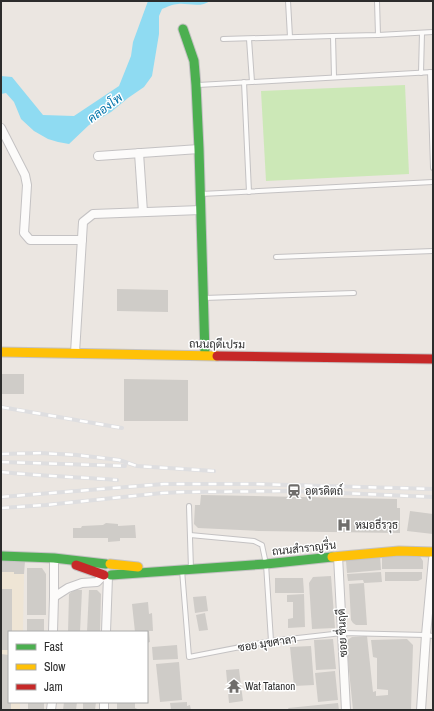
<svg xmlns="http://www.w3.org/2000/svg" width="434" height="711" font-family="'Archivo Narrow',Sarabun,sans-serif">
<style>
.education{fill:#efe5d5}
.green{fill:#cce8b7}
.water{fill:#8fdbf2}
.building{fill:#cfccc8}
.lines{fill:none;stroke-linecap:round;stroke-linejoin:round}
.lane-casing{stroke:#c4c2c3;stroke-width:6}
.street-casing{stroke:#c4c2c3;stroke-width:10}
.fast-casing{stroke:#c4c2c3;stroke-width:11}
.slow-casing{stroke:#c4c2c3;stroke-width:11}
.jam-casing{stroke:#c4c2c3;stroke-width:11}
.lane{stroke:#fcfbfa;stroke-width:4}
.street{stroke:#fcfbfa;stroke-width:8}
.fast{stroke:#4caf50;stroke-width:9}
.slow{stroke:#ffc107;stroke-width:9}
.jam{stroke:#c62828;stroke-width:9}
.rail-casing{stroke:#dedee0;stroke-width:4}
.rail{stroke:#fff;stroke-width:2.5;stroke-dasharray:8;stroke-linecap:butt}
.labels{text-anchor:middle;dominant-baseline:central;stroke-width:3;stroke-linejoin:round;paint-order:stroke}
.street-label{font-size:11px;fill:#2c2c2c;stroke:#fff}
.poi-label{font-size:11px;fill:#2c2c2c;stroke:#fff;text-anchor:start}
.water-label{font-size:12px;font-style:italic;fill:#0174ab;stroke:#fff}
</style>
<rect width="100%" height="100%" fill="#ebe6e1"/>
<path class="education" d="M1,560h14l-1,14h10l-1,58h-14v70h11v8h-19z"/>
<path class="green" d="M405,85l4,89 -143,7 -5,-90z"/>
<path class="water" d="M148,1h62c-9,7 -22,2 -32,3 -5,0 -11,3 -16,5l-3,7v18l-7,42 -8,11 -16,11 -17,14 -22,13 -20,19 -11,-2 -10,-3 -14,-8 -13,-12 -7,-17 -8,-9 -5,1v-18l11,1 31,38 31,1 45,-30 12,-30 2,-14z"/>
<g class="building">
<path d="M117,289l51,1v22l-51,-1z"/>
<rect x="1" y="374" width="23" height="20"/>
<path d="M124,379l64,1v41h-64z"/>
<path d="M201,495l196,4v9h3v25l-141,-2 -61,-3 -4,-4 1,-19h5z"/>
<path d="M410,511l23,3v20l-26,-3z"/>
<path d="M106,523l12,1v2l17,-1 1,13h-16v3l-12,1v-4h-35v-10h8l1,-2 21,-1z"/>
<path d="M380,555l1,15 -34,3 -1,-12z"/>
<path d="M382,555h37l4,6v8h-41z"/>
<path d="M1,560l24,1 -1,13h-10v-2h-13z"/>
<path d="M27,568h15l4,6v41h-19z"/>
<path d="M381,572l1,10 -18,1 3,42h-11l-3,-2 -2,-3 -2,-36 15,-1 -1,-3 -15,1 -1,-7z"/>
<path d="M385,572h37v7l-4,2h-33z"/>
<path d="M331,576l4,52 -23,1 -3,-46 4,-6z"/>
<path d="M275,578h28l1,15h-29z"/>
<path d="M1,589h11v43h-3v18h-8z"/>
<path d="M74,590h8l-2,42h-12l1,-38z"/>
<path d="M89,590h8l4,4 -1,38h-13z"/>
<path d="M304,594l1,33 -17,1v-9l5,-1v-16h-6v-7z"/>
<path d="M206,596l2,15 -13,2 -2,-16z"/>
<path d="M148,602l1,12 3,-1 1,18h-4l1,11 -3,1v-11h-12l-3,-28z"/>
<path d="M205,613l3,17 -9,1 -3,-16z"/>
<rect x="27" y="619" width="17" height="13"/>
<path d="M367,636l6,56 3,-1v5l12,-1v-5l-11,-1v-31l-4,-1 -2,-17 36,-1 6,6 -2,65h-58l-7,-69 6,-4z"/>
<path d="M333,639l3,30 -20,1 -2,-30z"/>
<path d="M177,645l1,14 -25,1 -1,-13z"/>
<path d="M311,646l3,39 -20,1 -4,-39z"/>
<path d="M1,654l8,1v47h2v8h-10z"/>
<path d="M179,662l3,38 -22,2 -4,-38z"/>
<path d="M239,669l4,32 -14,2 -3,-33z"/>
<path d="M335,671l3,29 -20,2 -3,-29z"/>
<rect x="28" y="702" width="16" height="8"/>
<path d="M64,702h13l-1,8h-13z"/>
<path d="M83,702h13l-1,8h-12z"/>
<path d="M117,702h18v6l5,2h-23z"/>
<path d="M187,702v4l3,-1 1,5h-17v-1h-3l-1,-6z"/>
<path d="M338,703l1,7h-50l-1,-2z"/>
</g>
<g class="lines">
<defs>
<g id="lane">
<path d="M288,1l2,36"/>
<path d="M377,1l1,34"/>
<path d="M333,36l1,41"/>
<path d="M223,39l110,-3 45,-1 55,-3"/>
<path d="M249,39l3,43"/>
<path d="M430,72l3,96"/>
<path d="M421,73l1,-40"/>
<path d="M244,82l5,110"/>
<path d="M198,85l235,-13"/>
<path d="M201,194l232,-12"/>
<path d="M276,257l157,-6"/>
<path d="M204,298l150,-5"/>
<path d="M189,506l2,63"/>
<path d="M190,535l64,6 8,4 4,19 5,77"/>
<path d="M182,570l7,87 82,-16 71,-8 84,2 7,1"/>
</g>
<g id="street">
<path d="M1,128l24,47 2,10 -3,48 6,7h52"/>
<path d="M139,153l4,59"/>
<path d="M98,156l101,-7"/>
<path d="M75,353l8,-131 10,-8 108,-4"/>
<path d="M338,556l8,154"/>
<path d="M54,597v-39"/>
<path d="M53,632l1,-35 14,-9 14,-5 15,-1 7,-7"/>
<path d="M106,632l2,-56"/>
<path d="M51,710l1,-8"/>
<path d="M104,710v-8"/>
<path d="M421,710l5,-75 7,-76"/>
</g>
<g id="fast">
<path d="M183,29l11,32 2,24 3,64 6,206"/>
<path d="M1,556l53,2 52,6"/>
<path d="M111,575l155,-11 66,-7"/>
</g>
<g id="slow">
<path d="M1,352l216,4"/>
<path d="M332,557l67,-6 34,1"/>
<path d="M110,564l28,3"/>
</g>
<g id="jam">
<path d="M217,356l216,3"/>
<path d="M76,565l28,10"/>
</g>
</defs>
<use href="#lane" class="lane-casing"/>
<use href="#street" class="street-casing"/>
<use href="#fast" class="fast-casing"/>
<use href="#slow" class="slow-casing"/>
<use href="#jam" class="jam-casing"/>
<use href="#lane" class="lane"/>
<use href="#street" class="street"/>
<use href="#fast" class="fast"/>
<use href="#slow" class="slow"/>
<use href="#jam" class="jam"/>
<defs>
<g id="rail">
<path d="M1,407l121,21"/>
<path d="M1,454l39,-1 37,2 42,5 18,6 77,5"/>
<path d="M1,462l124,4"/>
<path d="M1,472c39,4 78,5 116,8"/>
<path d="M1,497l163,-13h89l180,5"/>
<path d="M1,508l45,-3 116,-12 22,-1 110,-1 139,6"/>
</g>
</defs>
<use href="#rail" class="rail-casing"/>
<use href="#rail" class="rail"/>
</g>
<defs>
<symbol id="station-bare" viewBox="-9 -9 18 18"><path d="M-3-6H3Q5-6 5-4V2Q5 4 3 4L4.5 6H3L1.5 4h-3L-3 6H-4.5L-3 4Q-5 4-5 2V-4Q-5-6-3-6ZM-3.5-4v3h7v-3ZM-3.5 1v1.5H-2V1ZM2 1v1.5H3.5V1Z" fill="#6f6d6b" stroke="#fff" stroke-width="2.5" paint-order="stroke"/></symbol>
<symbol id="hospital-bare" viewBox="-9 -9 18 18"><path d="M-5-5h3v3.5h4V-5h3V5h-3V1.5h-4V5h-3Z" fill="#6f6d6b" stroke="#fff" stroke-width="2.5" paint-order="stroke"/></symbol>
<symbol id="temple-bare" viewBox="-9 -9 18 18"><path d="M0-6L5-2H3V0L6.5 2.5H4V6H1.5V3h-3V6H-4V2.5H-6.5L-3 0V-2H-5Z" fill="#6f6d6b" stroke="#fff" stroke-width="2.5" paint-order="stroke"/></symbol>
</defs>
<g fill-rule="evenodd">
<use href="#station-bare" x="284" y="481" width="20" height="20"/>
<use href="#hospital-bare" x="334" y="515" width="20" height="20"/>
<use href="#temple-bare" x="224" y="676" width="20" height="20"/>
</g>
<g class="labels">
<g class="street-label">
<text transform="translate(217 344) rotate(1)">ถนนฤดีเปรม</text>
<text transform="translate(304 548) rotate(-6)">ถนนสำราญรื่น</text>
<text transform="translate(342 633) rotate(-93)">ซอย ชื่นฤดี</text>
<text transform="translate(267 643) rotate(-9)">ซอย มุขศาลา</text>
</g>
<g class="poi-label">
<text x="305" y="491">อุตรดิตถ์</text>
<text x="355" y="525">หมอธีรวุธ</text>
<text x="245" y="686">Wat Tatanon</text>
</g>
<g class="water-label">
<text transform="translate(105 108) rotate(-37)">คลองโพ</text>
</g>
</g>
<rect width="434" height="711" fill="none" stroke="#2c2c2c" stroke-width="4"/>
<rect x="8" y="631" width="140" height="72" fill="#ffffff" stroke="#ababab"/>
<rect x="16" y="644" width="20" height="6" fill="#4caf50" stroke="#ababab"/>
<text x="44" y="651" font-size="12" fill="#2c2c2c">Fast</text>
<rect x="16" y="664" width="20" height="6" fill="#ffc107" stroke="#ababab"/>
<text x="44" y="671" font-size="12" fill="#2c2c2c">Slow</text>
<rect x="16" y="684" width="20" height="6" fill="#c62828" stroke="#ababab"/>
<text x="44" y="691" font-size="12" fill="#2c2c2c">Jam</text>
</svg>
